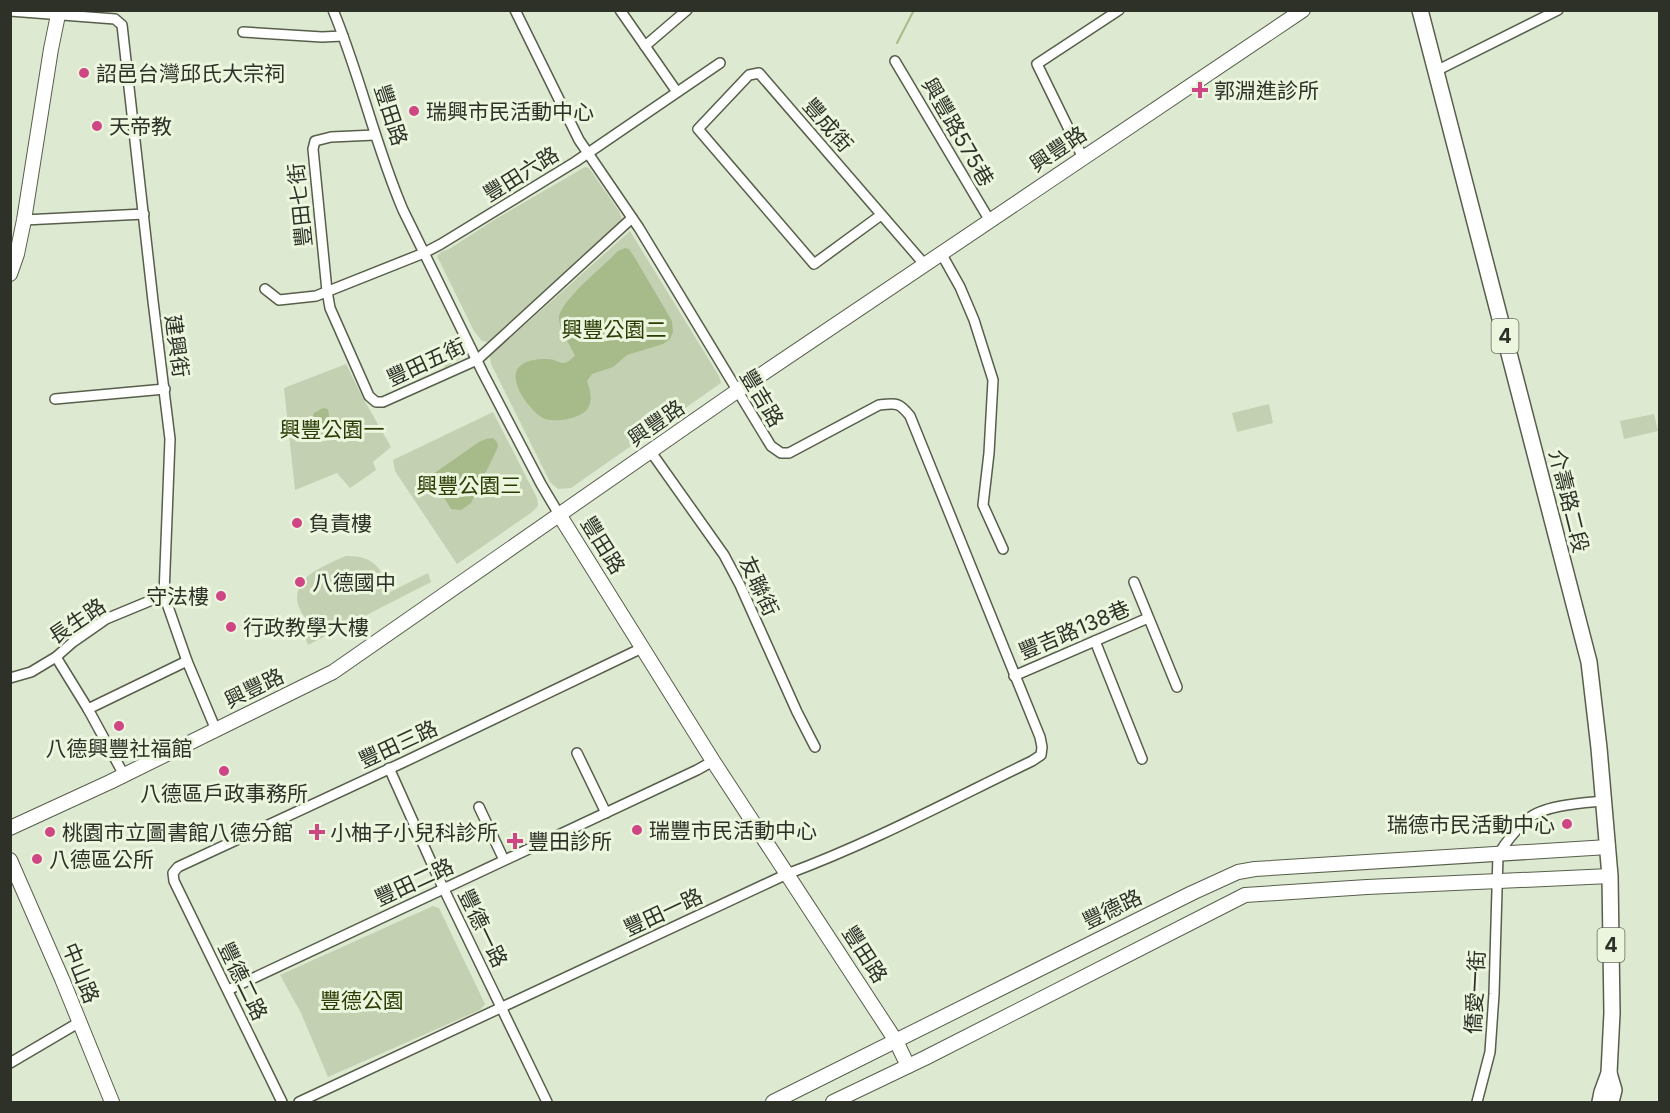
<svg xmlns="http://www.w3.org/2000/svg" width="1670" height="1113" font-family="Inter,'Noto Sans TC',sans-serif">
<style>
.green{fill:#c3d0b1}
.water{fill:#a7bb8a}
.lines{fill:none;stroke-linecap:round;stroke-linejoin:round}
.stream{stroke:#a7bb8a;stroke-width:2}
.street-casing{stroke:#575f4b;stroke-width:12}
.secondary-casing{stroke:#575f4b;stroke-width:16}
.primary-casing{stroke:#575f4b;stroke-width:18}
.street{stroke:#fff;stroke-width:9}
.secondary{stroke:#fff;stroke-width:14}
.primary{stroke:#fff;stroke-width:15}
.poi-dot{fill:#ce4683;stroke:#ecf6de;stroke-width:2}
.labels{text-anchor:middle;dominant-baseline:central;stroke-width:6;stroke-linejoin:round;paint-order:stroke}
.shield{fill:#ecf6de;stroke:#666c5f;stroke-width:1.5}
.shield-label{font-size:20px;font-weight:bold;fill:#2d3128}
.poi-label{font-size:21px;fill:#2d3128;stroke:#ecf6de;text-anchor:start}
.street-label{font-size:21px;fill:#2d3128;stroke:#ecf6de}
.park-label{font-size:21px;fill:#2a3b03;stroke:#ecf6de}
</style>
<rect width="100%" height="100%" fill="#dee9d1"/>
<g class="green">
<path d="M585,167l4,1 30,43 3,8 -4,6 -130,117 -6,-1 -8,-10 -37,-75 4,-4 8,-3 45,-29z"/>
<path d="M630,231l89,145 2,7 -150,105 -13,1 -8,-7 -59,-118 -1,-8z"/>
<path d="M460,343l4,13 -19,12 -5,-13z"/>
<path d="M346,364l17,34 28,49 -18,15 3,8 -26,18 -13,-15 -42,17 -11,-102z"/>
<path d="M1269,404l4,19 -36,9 -5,-19z"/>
<path d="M493,412l44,86 1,8 -7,7 -74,51 -62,-93 -2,-11z"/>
<path d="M1654,414l4,17 -34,8 -4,-18z"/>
<path d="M346,556c25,-1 41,12 38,39l44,-22 3,9 -123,63 -4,-10 15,-7c-20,-9 -31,-35 -12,-51 7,-7 29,-17 39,-21z"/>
<path d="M433,906l6,2 46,96 -5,6 -152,67 -27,-64 -21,-38z"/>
</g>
<g class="water">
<path d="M625,248l4,1 6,9 37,63 1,11 -3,7 -7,5 -36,11 -14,12 -21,7 -5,7c3,9 6,18 1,27 -6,11 -37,16 -47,9 -12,-8 -34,-37 -22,-50 8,-8 25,-9 35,-7 2,1 7,3 9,3 5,0 8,-4 12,-7 -4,-10 -17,-28 -16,-39 2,-17 46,-52 59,-66z"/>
<path d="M323,408l5,1c3,12 -2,23 -10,31l-6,-22 2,-5z"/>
<path d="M493,438l4,4 1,5 -27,56 -10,7 -10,-1 -17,-27 -1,-8 46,-32 7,-3z"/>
</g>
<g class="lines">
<path class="stream" d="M897,43l17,-33"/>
<defs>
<g id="street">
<path d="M333,10c27,65 42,135 70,200l80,163 58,111 19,32"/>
<path d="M620,10l57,82"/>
<path d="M10,11l105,8 7,6 31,276 17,138 -6,156 23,66 29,69"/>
<path d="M243,32l79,5 21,-1"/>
<path d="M645,46l42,-36"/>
<path d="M895,61l95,160"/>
<path d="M1436,71l122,-61"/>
<path d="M375,135l-44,2 -16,4 -2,8 14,142 3,17 39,88 7,6h7l94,-42 155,-142"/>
<path d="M1083,158l-46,-94 82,-54"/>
<path d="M881,215l-67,49 -116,-135 51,-54 10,-2 166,192"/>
<path d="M24,220l120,-6"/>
<path d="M941,253l19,34 14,33 19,60 -4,73 -6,52 20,44"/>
<path d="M265,289l14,11 37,-4 108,-43 17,-9 134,-82 145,-99"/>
<path d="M55,399l110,-10"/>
<path d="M651,452l73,103 16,30 57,127 18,35"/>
<path d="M1134,582l43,105"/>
<path d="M1095,641l47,118"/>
<path d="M56,657l32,52 36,66"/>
<path d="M1014,676l134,-58"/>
<path d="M10,678l21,-6 25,-15 17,-15 33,-23 58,-24"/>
<path d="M88,709l99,-48"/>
<path d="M577,753l29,60"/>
<path d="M389,768l48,107 110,227"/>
<path d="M479,807l25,53"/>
<path d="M228,990l469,-220 16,-9"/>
<path d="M10,1063l68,-40"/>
<path d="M282,1102l-108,-221 -1,-8 5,-6 226,-105 238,-114"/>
<path d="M299,1102l488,-228c84,-31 164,-74 245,-113l9,-6 1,-8 -2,-10 -130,-321c-11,-14 -14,-13 -31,-11l-90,48h-8l-10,-7 -132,-218 -60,-88 -64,-130"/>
<path d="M1477,1102l13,-50 4,-58 4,-139c8,-13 18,-26 30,-36 15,-14 55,-16 76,-18"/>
</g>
<g id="secondary">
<path d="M10,274l7,-20 7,-34 27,-171 8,-39"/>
<path d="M560,516l153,245 183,280 12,25"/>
<path d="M10,828l100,-46 223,-110 404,-281 566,-381"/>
<path d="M10,860l52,119 50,123"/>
<path d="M773,1102l419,-209 46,-21 17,-3 353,-22"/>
<path d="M833,1102l92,-44 320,-163 122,-8 243,-11"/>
</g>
<g id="primary">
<path d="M1420,10l169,652 10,86 11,128 2,137 -3,60 -7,19 -2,10"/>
<path d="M1609,1073l5,17 -3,12"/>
</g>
</defs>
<use href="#street" class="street-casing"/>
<use href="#secondary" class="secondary-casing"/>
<use href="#primary" class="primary-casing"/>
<use href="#street" class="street"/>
<use href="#secondary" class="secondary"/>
<use href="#primary" class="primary"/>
</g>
<g class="poi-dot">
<circle cx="84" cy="73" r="6"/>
<path d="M1197 81h6v6h6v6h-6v6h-6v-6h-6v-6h6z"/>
<circle cx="414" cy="111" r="6"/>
<circle cx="97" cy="126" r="6"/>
<circle cx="297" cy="523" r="6"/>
<circle cx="300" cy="582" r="6"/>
<circle cx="221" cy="596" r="6"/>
<circle cx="231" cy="627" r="6"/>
<circle cx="119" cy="726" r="6"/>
<circle cx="224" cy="771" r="6"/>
<circle cx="1567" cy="824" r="6"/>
<circle cx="637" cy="830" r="6"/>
<circle cx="50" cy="832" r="6"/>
<path d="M314 823h6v6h6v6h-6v6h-6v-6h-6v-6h6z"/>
<path d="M512 832h6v6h6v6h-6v6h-6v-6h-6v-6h6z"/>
<circle cx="37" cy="859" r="6"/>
</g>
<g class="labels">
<g class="shield">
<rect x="1491.5" y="319" width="27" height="34" rx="4.5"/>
<rect x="1597.5" y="928" width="27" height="34" rx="4.5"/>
</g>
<g class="shield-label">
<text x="1505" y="336">4</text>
<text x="1611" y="945">4</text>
</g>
<g class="poi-label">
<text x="96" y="73">詔邑台灣邱氏大宗祠</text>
<text x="1214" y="90">郭淵進診所</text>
<text x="426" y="111">瑞興市民活動中心</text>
<text x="109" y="126">天帝教</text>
<text x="309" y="523">負責樓</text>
<text x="312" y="582">八德國中</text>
<text x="209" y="596" text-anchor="end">守法樓</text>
<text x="243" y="627">行政教學大樓</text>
<text x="119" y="748" text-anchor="middle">八德興豐社福館</text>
<text x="224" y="793" text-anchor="middle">八德區戶政事務所</text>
<text x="1555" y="824" text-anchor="end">瑞德市民活動中心</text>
<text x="649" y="830">瑞豐市民活動中心</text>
<text x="62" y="832">桃園市立圖書館八德分館</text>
<text x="330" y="832">小柚子小兒科診所</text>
<text x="528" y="841">豐田診所</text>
<text x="49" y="859">八德區公所</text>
</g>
<g class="street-label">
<text transform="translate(391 115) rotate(72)">豐田路</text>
<text transform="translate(828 125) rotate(49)">豐成街</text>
<text transform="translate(958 132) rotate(60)">興豐路575巷</text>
<text transform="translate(1058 149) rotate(-34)">興豐路</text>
<text transform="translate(521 174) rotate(-32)">豐田六路</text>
<text transform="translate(300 205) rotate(-96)">豐田七街</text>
<text transform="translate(177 346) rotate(82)">建興街</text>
<text transform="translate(426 362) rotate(-25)">豐田五街</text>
<text transform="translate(762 398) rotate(59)">豐吉路</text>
<text transform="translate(656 423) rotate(-35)">興豐路</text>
<text transform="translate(1569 501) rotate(76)">介壽路二段</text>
<text transform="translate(603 545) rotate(58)">豐田路</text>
<text transform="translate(759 586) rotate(65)">友聯街</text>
<text transform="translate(77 621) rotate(-34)">長生路</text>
<text transform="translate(1074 630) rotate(-23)">豐吉路138巷</text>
<text transform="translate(254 688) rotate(-26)">興豐路</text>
<text transform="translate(398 744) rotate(-25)">豐田三路</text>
<text transform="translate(414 882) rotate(-25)">豐田二路</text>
<text transform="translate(1112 909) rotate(-26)">豐德路</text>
<text transform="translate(663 912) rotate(-25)">豐田一路</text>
<text transform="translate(483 928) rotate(64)">豐德一路</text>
<text transform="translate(865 954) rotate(57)">豐田路</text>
<text transform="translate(81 973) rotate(68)">中山路</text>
<text transform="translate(243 981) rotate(64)">豐德二路</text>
<text transform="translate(1475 992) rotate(-87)">僑愛一街</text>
</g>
<g class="park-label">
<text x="614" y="329">興豐公園二</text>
<text x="332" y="429">興豐公園一</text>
<text x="469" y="485">興豐公園三</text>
<text x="362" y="1000">豐德公園</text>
</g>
</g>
<rect width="1670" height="1113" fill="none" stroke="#2d3128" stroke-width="24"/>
</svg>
